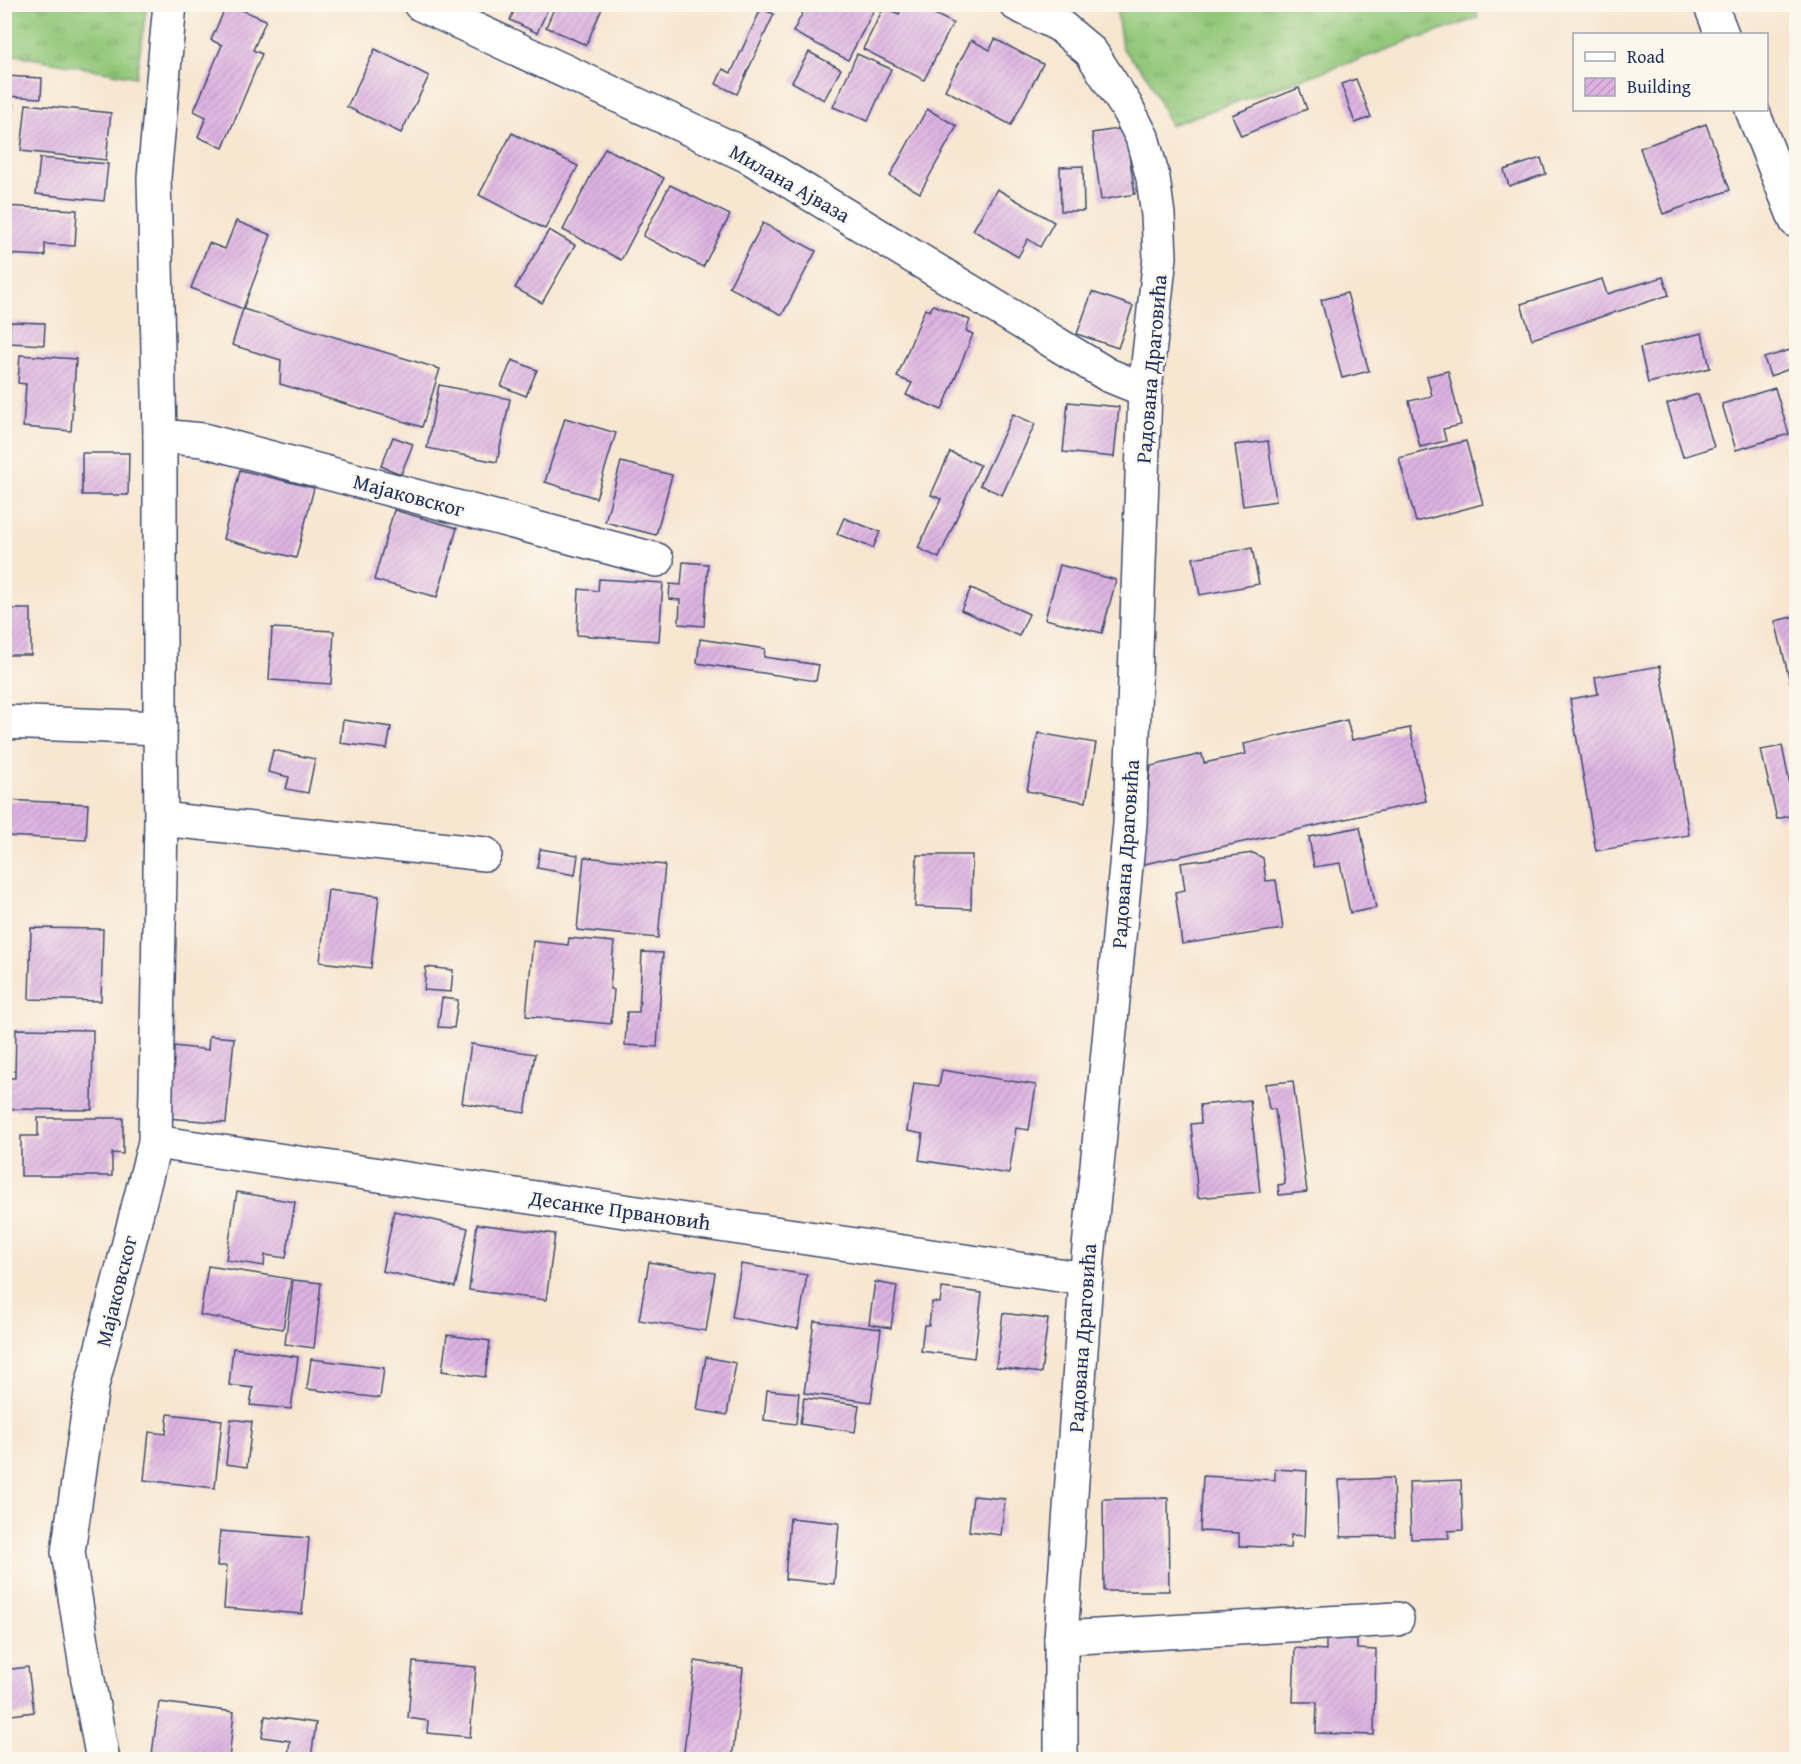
<svg xmlns="http://www.w3.org/2000/svg" width="1801" height="1764" font-family="'Gentium Book Plus',serif">
<style>
.grass{fill:url(#grass-tufts);stroke:#567b6c;stroke-width:1.5}
.building{fill:url(#building-hatch)}
.lines{fill:none;stroke-linecap:round;stroke-linejoin:round}
.minor-casing{stroke:#3c4a6f;stroke-width:36}
.minor{stroke:#fff;stroke-width:33}
.labels{text-anchor:middle;dominant-baseline:central;stroke-width:4.5;stroke-linejoin:round;paint-order:stroke}
.street-label{font-size:21px;fill:#1b2f5e;stroke:#fbf7ec}
</style>
<defs>
<pattern id="grass-tufts" width="24" height="20" patternUnits="userSpaceOnUse" patternTransform="scale(1.5)"><rect width="24" height="20" fill="#92c779"/><path d="M3 7l-1-3M5 7V3M7 7l1-3M15 17l-1-3M17 17v-4M19 17l1-3" fill="none" stroke="#76a266"/></pattern>
<pattern id="building-hatch" width="6" height="6" patternUnits="userSpaceOnUse" patternTransform="scale(1.5)"><rect width="6" height="6" fill="#ddb2e1"/><path d="M-1 1l2-2M0 6l6-6M5 7l2-2" fill="none" stroke="#bd99c3"/></pattern>
</defs>
<rect width="100%" height="100%" fill="#fbf7ec"/>
<filter id="ink" filterUnits="userSpaceOnUse"><feTurbulence type="fractalNoise" baseFrequency=".0167" numOctaves="2"/><feDisplacementMap in="SourceGraphic" scale="12" xChannelSelector="R" yChannelSelector="G"/><feConvolveMatrix kernelMatrix="1 2 1 2 8 2 1 2 1" color-interpolation-filters="sRGB"/></filter>
<filter id="wash" filterUnits="userSpaceOnUse"><feTurbulence type="fractalNoise" baseFrequency=".008" numOctaves="4" result="noise"/><feDisplacementMap in="SourceGraphic" scale="24" xChannelSelector="R" yChannelSelector="G"/><feGaussianBlur stdDeviation="1.35" result="paint"/><feColorMatrix in="noise" values="0 0 0 0 0 0 0 0 0 0 0 0 0 0 0 0 0 1.4 0 .05"/><feComposite in="paint" operator="in"/></filter>
<g filter="url(#wash)">
<rect width="100%" height="100%" fill="#f7e6d0"/>
<g class="grass">
<path d="M1474,4l4,14 -308,107 -22,-48 -26,-29 -6,-43z"/>
<path d="M4,5h143l-11,72 -131,-24z"/>
</g>
<g id="blocks">
<g class="building">
<path d="M227,4l39,16 -13,30 9,4 -39,94 -25,-11 8,-20 -12,-6 28,-66 -11,-5z"/>
<path d="M517,4h33l-13,29 -27,-13z"/>
<path d="M556,4h48l-18,41 -40,-18z"/>
<path d="M807,4h70l-29,56 -55,-28z"/>
<path d="M904,4h10l39,19 -29,57 -61,-31 21,-42 15,7z"/>
<path d="M761,9l13,5 -37,80 -21,-10 7,-15 8,4z"/>
<path d="M995,39l48,25 -32,61 -66,-35 26,-50 19,10z"/>
<path d="M375,49l54,27 -28,57 -54,-26z"/>
<path d="M809,52l32,17 -17,31 -32,-18z"/>
<path d="M857,54l34,15 -23,52 -35,-14z"/>
<path d="M4,76l38,2 -1,20 -37,-2z"/>
<path d="M1356,79l15,38 -16,6 -14,-39z"/>
<path d="M1299,88l8,21 -66,27 -9,-21z"/>
<path d="M4,103l9,1 -4,45h-5z"/>
<path d="M26,104l85,9 -5,47 -85,-9z"/>
<path d="M927,109l30,17 -37,67 -30,-17z"/>
<path d="M1706,124l24,66 -67,24 -23,-66z"/>
<path d="M1125,128l10,66 -34,6 -9,-67z"/>
<path d="M512,133l66,33 -33,63 -66,-34z"/>
<path d="M605,148l59,30 -43,82 -58,-30z"/>
<path d="M40,158l68,6 -4,37 -68,-7z"/>
<path d="M1541,158l5,16 -37,12 -5,-16z"/>
<path d="M1083,166l1,45h-23l-1,-44z"/>
<path d="M670,185l60,30 -27,52 -60,-31z"/>
<path d="M997,189l57,33 -14,25 -12,-8 -10,18 -45,-27z"/>
<path d="M4,206l73,4 -2,36 -30,-2v12l-41,-2z"/>
<path d="M236,221l35,14 -28,74 -52,-21 18,-45 16,6z"/>
<path d="M763,223l53,28 -34,64 -53,-28z"/>
<path d="M549,230l26,15 -33,58 -27,-15z"/>
<path d="M1663,277l6,18 -137,44 -11,-35 81,-25 5,15z"/>
<path d="M1092,292l41,14 -15,42 -41,-14z"/>
<path d="M1347,293l22,78 -27,7 -21,-78z"/>
<path d="M933,305l37,15 -4,11 7,3 -31,76 -36,-15 6,-12 -15,-6 28,-68 5,2z"/>
<path d="M243,309l197,60 -18,58 -142,-43 1,-24 -49,-15z"/>
<path d="M10,322l35,1 -1,22 -34,-2z"/>
<path d="M1702,333l8,35 -62,15 -8,-35z"/>
<path d="M1790,350l5,17 -25,9 -6,-18z"/>
<path d="M20,355l56,4 -5,72 -48,-4 3,-43 -8,-1z"/>
<path d="M512,360l25,10 -11,26 -25,-10z"/>
<path d="M1448,371l13,54 -18,4 3,12 -26,6 -11,-46 23,-5 -5,-20z"/>
<path d="M439,385l71,14 -13,63 -70,-14z"/>
<path d="M1775,388l14,46 -53,16 -14,-46z"/>
<path d="M1698,394l16,53 -31,10 -16,-53z"/>
<path d="M1068,402l51,5 -5,50 -51,-5z"/>
<path d="M1013,414l22,10 -33,71 -22,-10z"/>
<path d="M565,418l51,15 -20,65 -51,-16z"/>
<path d="M393,437l20,7 -12,30 -20,-8z"/>
<path d="M1268,441l8,60 -33,5 -8,-61z"/>
<path d="M1466,441l17,63 -67,18 -17,-64z"/>
<path d="M950,452l30,13 -41,93 -21,-10 23,-49 -10,-4z"/>
<path d="M82,453h47l-1,42h-46z"/>
<path d="M621,462l51,13 -16,60 -51,-13z"/>
<path d="M240,470l74,18 -18,70 -73,-19z"/>
<path d="M394,510l63,18 -20,69 -63,-17z"/>
<path d="M844,518l36,14 -7,16 -36,-14z"/>
<path d="M1252,548l7,36 -59,11 -7,-37z"/>
<path d="M683,562l25,2 -4,62 -25,-2 1,-24 -11,-1 1,-15 11,1z"/>
<path d="M1060,565l56,15 -14,53 -57,-14z"/>
<path d="M599,579l64,4 -4,58 -82,-6 2,-46 19,2z"/>
<path d="M971,588l58,26 -10,22 -58,-26z"/>
<rect x="4" y="609" width="27" height="46"/>
<path d="M1796,616v90l-21,-85z"/>
<path d="M272,628l62,3 -3,53 -62,-4z"/>
<path d="M700,639l65,10 -1,8 55,8 -3,16 -119,-18z"/>
<path d="M1660,666l29,169 -93,16 -26,-152 28,-5 -3,-17z"/>
<path d="M343,720l48,7 -4,22 -47,-6z"/>
<path d="M1347,720l5,20 58,-12 16,73 -286,64 11,-99 51,-12 2,9 42,-9 -2,-10z"/>
<path d="M1038,733l58,10 -10,59 -59,-11z"/>
<path d="M1782,746l14,68 -19,5 -16,-69z"/>
<path d="M273,750l42,9 -7,34 -22,-4 3,-12 -21,-5z"/>
<path d="M4,800l84,4 -2,36 -82,-4z"/>
<path d="M1360,827l16,81 -26,5 -10,-50 -26,4 -5,-30z"/>
<path d="M540,849l38,6 -3,20 -38,-7z"/>
<path d="M1253,853l10,5 3,23 10,-1 7,49 -101,15 -7,-52 10,-2 -4,-27z"/>
<path d="M917,855h55l-1,54 -56,-2z"/>
<path d="M584,857l81,8 -7,73 -81,-8z"/>
<path d="M328,890l51,6 -8,72 -51,-6z"/>
<path d="M31,928l72,1 -2,72 -72,-2z"/>
<path d="M569,938l45,4 -4,47 4,1 -3,34 -85,-8 7,-75 35,4z"/>
<path d="M642,952l21,1 -6,94 -32,-2 2,-33h12z"/>
<path d="M426,967l27,3 -2,22 -27,-2z"/>
<path d="M442,998l16,2 -4,28 -16,-1z"/>
<path d="M16,1029l77,1 -1,80 -88,-1v-31h11z"/>
<path d="M209,1036l25,2 -8,85 -59,-5 7,-72 34,4z"/>
<path d="M471,1044l64,10 -10,59 -63,-10z"/>
<path d="M942,1070l94,15 -7,45 -13,-2 -7,46 -90,-14 4,-26 -16,-3 7,-48 25,3z"/>
<path d="M1293,1081l14,111 -28,3 -1,-10 7,-1 -10,-75h-6l-4,-25z"/>
<path d="M1250,1100l10,92 -62,6 -7,-74 10,-1 -1,-18z"/>
<path d="M38,1118h85v36l-11,-1v23h-91v-40h17z"/>
<path d="M237,1192l58,10 -9,56 -21,-3 -1,11 -38,-6z"/>
<path d="M394,1211l74,17 -13,59 -73,-16z"/>
<path d="M477,1224l78,10 -9,66 -77,-10z"/>
<path d="M649,1262l66,11 -9,58 -67,-11z"/>
<path d="M741,1264l66,11 -9,54 -66,-12z"/>
<path d="M208,1266l83,13 -8,50 -83,-14z"/>
<path d="M293,1280l28,3 -7,65 -29,-4z"/>
<path d="M875,1282l22,4 -6,42 -22,-4z"/>
<path d="M942,1288l40,5 -8,65 -53,-7 3,-26h5l3,-23 8,1z"/>
<path d="M1003,1313l45,6 -7,54 -45,-6z"/>
<path d="M814,1321l67,8 -10,73 -67,-9z"/>
<path d="M447,1335l43,6 -5,36 -43,-6z"/>
<path d="M233,1348l65,9 -7,52 -41,-4 3,-17 -24,-3z"/>
<path d="M706,1357l30,6 -9,52 -30,-5z"/>
<path d="M311,1359l73,9 -4,30 -73,-9z"/>
<path d="M767,1390l32,3 -3,31 -32,-4z"/>
<path d="M804,1398l55,7 -4,27 -55,-8z"/>
<path d="M168,1414l54,6 -7,68 -71,-8 5,-48 17,2z"/>
<path d="M231,1419l21,3 -5,45 -21,-3z"/>
<path d="M1275,1469l32,2 -3,65 -13,-1 -1,13 -51,-2v-13l-39,-2 3,-55 72,4z"/>
<path d="M1393,1478l2,58 -54,1 -2,-57z"/>
<path d="M1461,1480l2,50 -15,1 1,7 -38,1 -2,-57z"/>
<path d="M973,1496l32,3 -4,36 -32,-4z"/>
<path d="M1168,1498l1,93h-65l-1,-92z"/>
<path d="M790,1518l49,5 -5,61 -49,-5z"/>
<path d="M220,1531l89,7 -7,76 -78,-6 3,-42h-10z"/>
<path d="M1326,1638l31,1v10l19,1 -2,85 -58,-2 1,-31h-24l2,-54 31,2z"/>
<path d="M695,1661l48,7 -11,92h-49z"/>
<path d="M413,1662l63,5 -6,70 -43,-4 1,-12 -20,-3z"/>
<path d="M28,1667l6,45 -30,4v-46z"/>
<path d="M159,1702l75,10 -5,48h-30l-47,-6z"/>
<path d="M265,1716l51,7 -5,35 -23,-3 2,-14 -28,-4z"/>
</g>
</g>
</g>
<g filter="url(#ink)">
<use href="#blocks" fill-opacity="0" stroke="#3c4a6f" stroke-width="1.5"/>
<g class="lines">
<defs>
<g id="minor">
<path d="M420,4l328,152 360,219 37,15"/>
<path d="M1016,4l43,21 32,27 35,54 16,31 11,41 5,37 2,42 -15,133 -15,434 -44,455 -25,359v122"/>
<path d="M1710,4l12,30"/>
<path d="M1752,110l44,111"/>
<path d="M160,436l43,4 454,120"/>
<path d="M4,722l156,6"/>
<path d="M161,819l324,35"/>
<path d="M155,1142l931,137"/>
<path d="M1061,1638l336,-19"/>
<path d="M103,1760l-15,-80 -20,-128 24,-166 63,-244 6,-323 -1,-91v-292l-6,-259 16,-173"/>
</g>
</defs>
<use href="#minor" class="minor-casing"/>
<use href="#minor" class="minor"/>
</g>
</g>
<g class="labels">
<g class="street-label">
<text transform="translate(790 183) rotate(30)">Милана Ајваза</text>
<text transform="translate(1151 369) rotate(-85)">Радована Драговића</text>
<text transform="translate(409 495) rotate(15)">Мајаковског</text>
<text transform="translate(1125 854) rotate(-86)">Радована Драговића</text>
<text transform="translate(620 1210) rotate(8)">Десанке Првановић</text>
<text transform="translate(116 1291) rotate(-76)">Мајаковског</text>
<text transform="translate(1082 1338) rotate(-86)">Радована Драговића</text>
</g>
</g>
<rect width="1801" height="1764" fill="none" stroke="#fbf7ec" stroke-width="24"/>
<rect x="1573" y="33" width="195" height="78" fill="#fbf7ec" stroke="#a1a7b3" stroke-width="1.5"/>
<rect x="1585" y="52" width="30" height="9" fill="#ffffff" stroke="#a1a7b3" stroke-width="1.5"/>
<text x="1627" y="63" font-size="18" fill="#1b2f5e">Road</text>
<rect x="1585" y="78" width="30" height="18" fill="url(#building-hatch)" stroke="#a1a7b3" stroke-width="1.5"/>
<text x="1627" y="93" font-size="18" fill="#1b2f5e">Building</text>
</svg>
